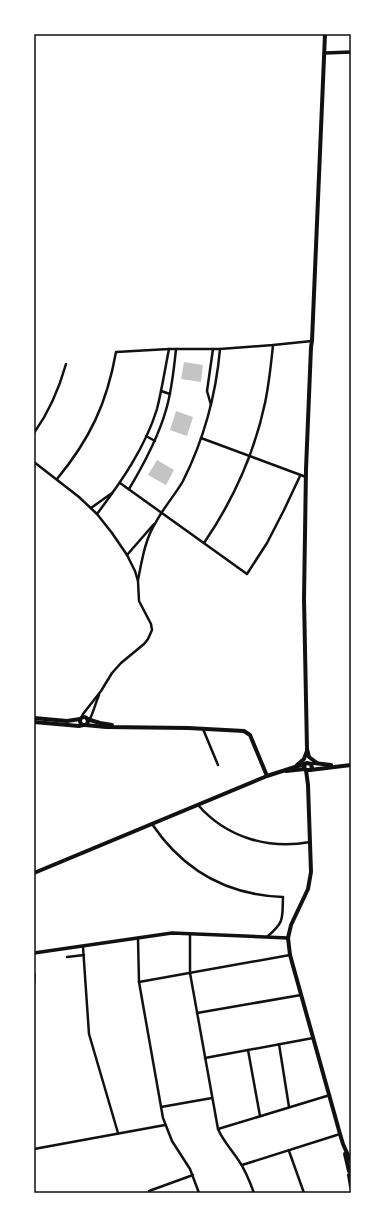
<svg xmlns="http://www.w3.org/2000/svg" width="385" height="1227" font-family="'Public Sans',sans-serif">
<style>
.building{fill:#c4c4c4}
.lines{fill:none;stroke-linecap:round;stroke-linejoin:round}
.minor{stroke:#111;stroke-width:2.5}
.tertiary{stroke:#111;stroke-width:3.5}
.secondary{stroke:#111;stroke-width:4}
.neatline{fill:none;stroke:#111;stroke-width:1.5}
</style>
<rect width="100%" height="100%" fill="#fff"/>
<g class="building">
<path d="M184,362l19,3 -2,17 -20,-3z"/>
<path d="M176,411l17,6 -6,19 -17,-6z"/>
<path d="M157,460l17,10 -8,15 -18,-10z"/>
</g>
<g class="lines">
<g class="minor">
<path d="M161,391l9,3"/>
<path d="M211,405l-4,-14 6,-42"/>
<path d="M34,433c15,-21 25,-44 32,-69"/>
<path d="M146,436l9,5"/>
<path d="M201,438l105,39"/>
<path d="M34,462l45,35 18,17 15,19 15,22 8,16 3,10 1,20 12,23 1,6 -4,9 -4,5 -23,19 -9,10 -11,18 -18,23 -2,4"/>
<path d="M57,479c33,-40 50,-76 59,-127l53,-3h51l53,-4 39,-4"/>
<path d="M120,483l127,91 20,-31 17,-33 16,-34"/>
<path d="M129,489c15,-25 29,-51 37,-79 6,-20 8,-41 10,-61"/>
<path d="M91,508l21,-15"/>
<path d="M97,514c24,-32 48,-66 60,-105 5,-20 8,-40 12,-60"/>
<path d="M204,543c30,-44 50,-88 61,-140 4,-19 6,-38 8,-58"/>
<path d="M127,555l27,-31"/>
<path d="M138,580c4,-20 7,-41 18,-58 8,-15 19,-27 27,-41 21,-42 33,-86 37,-132"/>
<path d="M88,722c5,-7 7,-18 11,-27"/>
<path d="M203,729l15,36"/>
<path d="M198,805c28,32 70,45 112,37"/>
<path d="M152,824c31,46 75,71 131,73 -1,22 2,24 -15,39"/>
<path d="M190,934v39l28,156c5,12 14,21 21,32 7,10 11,21 15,32"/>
<path d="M138,939l1,43 24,136 9,23 18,28 9,24"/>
<path d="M83,947l6,87 29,99"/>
<path d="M67,957l17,-2"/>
<path d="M139,982l151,-27"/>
<path d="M197,1013l104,-18"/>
<path d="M279,1044l10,63"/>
<path d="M248,1050l12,66"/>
<path d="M205,1058l108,-20"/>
<path d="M161,1107l51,-9"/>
<path d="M218,1129l112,-34"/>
<path d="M34,1149l131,-24"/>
<path d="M289,1151l15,42"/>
<path d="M242,1165l98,-31"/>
<path d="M149,1193v-2l44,-16"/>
</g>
<g class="tertiary">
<path d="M325,53l26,-1"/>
<path d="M34,953l138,-20 116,5"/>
<path d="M34,974v8"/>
</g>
<g class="secondary">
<circle cx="84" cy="721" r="4"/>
<path d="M34,718l33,3 13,-2"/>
<path d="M87,719l13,4 12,2"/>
<path d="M34,722l45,4 4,-1"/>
<path d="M85,725l21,2 82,1 56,3 6,4 17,41"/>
<path d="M314,763l17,2"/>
<path d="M317,763l-8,-6 -2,-8 -3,-150 2,-130 5,-122 1,-6 13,-307"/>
<path d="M297,765l7,-6 3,-8"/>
<path d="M306,770l2,15 3,87 -3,17 -17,36 -3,13 2,17 50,179 3,10 8,18"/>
<path d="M310,770l41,-5"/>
<path d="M286,771l19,-2"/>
<path d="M34,873l233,-97 40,-13 4,1 1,4 -2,2h-4l-2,-2 1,-4"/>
<path d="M345,1154l4,17"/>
<path d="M349,1175l2,12"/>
</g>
</g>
<rect width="385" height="1227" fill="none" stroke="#ffffff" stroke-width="70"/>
<rect x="35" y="35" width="315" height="1157" class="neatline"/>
</svg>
